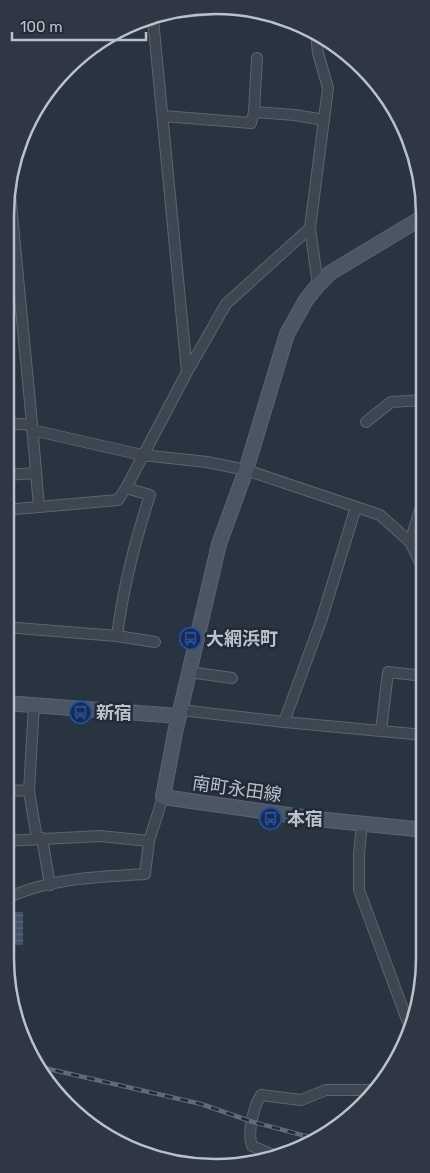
<svg xmlns="http://www.w3.org/2000/svg" width="430" height="1173" font-family="Rubik,'Noto Sans JP',sans-serif">
<style>
.water{fill:url(#water-rules)}
.lines{fill:none;stroke-linecap:round;stroke-linejoin:round}
.street-casing{stroke:#5c646e;stroke-width:12}
.secondary-casing{stroke:#5c646e;stroke-width:16}
.street{stroke:#3d4651;stroke-width:10}
.secondary{stroke:#4c5564;stroke-width:14}
.rail-casing{stroke:#606a78;stroke-width:4.5}
.rail{stroke:#222b37;stroke-width:2.5;stroke-dasharray:8;stroke-linecap:butt}
.labels{text-anchor:middle;dominant-baseline:central;stroke-width:5;stroke-linejoin:round;paint-order:stroke}
.poi-label{font-size:18px;font-weight:bold;fill:#bbc1cb;stroke:#222b37;text-anchor:start}
.street-label{font-size:18px;fill:#bbc1cb;stroke:#222b37}
.rim{fill:none;stroke:#bbc1cb;stroke-width:2.5}
</style>
<defs>
<pattern id="water-rules" width="6" height="5" patternUnits="userSpaceOnUse" patternTransform="scale(1.25)"><rect width="6" height="5" fill="#415169"/><path d="M0 2.5h6" fill="none" stroke="#5a687d"/></pattern>
</defs>
<rect width="100%" height="100%" fill="#293441"/>
<path class="water" d="M11,912h12v33h-13z"/>
<g class="lines">
<defs>
<g id="street">
<path d="M169,13l50,-4"/>
<path d="M153,19l34,353"/>
<path d="M316,33l2,20 10,35 -18,140 8,57"/>
<path d="M254,112l41,3 29,5"/>
<path d="M163,116l88,7 3,-11 3,-54"/>
<path d="M9,183l22,230 8,94"/>
<path d="M366,422l25,-20 33,-2"/>
<path d="M5,423l27,2"/>
<path d="M32,430l110,25 65,7 39,8 134,45 30,27 14,29"/>
<path d="M5,475l31,-2"/>
<path d="M5,510l113,-10 8,-12 61,-116 39,-68 84,-76"/>
<path d="M410,542l14,-45"/>
<path d="M5,627l112,9 38,6"/>
<path d="M117,636c6,-48 18,-95 33,-141l-24,-7"/>
<path d="M189,672l43,6"/>
<path d="M34,704l-5,87 8,48"/>
<path d="M181,710l103,12 140,13"/>
<path d="M284,722l37,-101 35,-114"/>
<path d="M381,731l7,-59 36,4"/>
<path d="M5,790l24,1"/>
<path d="M362,823l-3,31v36l51,138"/>
<path d="M42,838l8,47"/>
<path d="M5,841l95,-5 49,5"/>
<path d="M5,899c44,-21 92,-22 140,-25l4,-33 14,-44"/>
<path d="M276,1156l-24,-10c-5,-13 2,-41 9,-51l40,5 25,-10h51"/>
</g>
<g id="secondary">
<path d="M423,217l-93,56 -12,12 -12,15 -19,34 -41,136 -27,74 -44,189 -12,64 154,22 108,11"/>
<path d="M5,703l174,13"/>
</g>
</defs>
<use href="#street" class="street-casing"/>
<use href="#secondary" class="secondary-casing"/>
<use href="#street" class="street"/>
<use href="#secondary" class="secondary"/>
<defs>
<path id="rail" d="M40,1067l161,37 52,18 64,17"/>
</defs>
<use href="#rail" class="rail-casing"/>
<use href="#rail" class="rail"/>
</g>
<defs>
<symbol id="bus-ring" viewBox="-11 -11 22 22"><circle r="9.5" fill="#222b37" stroke="#1a4fb4" stroke-width="1.5"/><path d="M-5-6H5V4H4V6H2V4H-2V6H-4V4H-5ZM-3.5-4V0h7V-4ZM-3.5 1.2v1.5H-2V1.2ZM2 1.2v1.5H3.5V1.2Z" fill="#1a4fb4"/></symbol>
</defs>
<g fill-rule="evenodd">
<use href="#bus-ring" x="178" y="626" width="25" height="25"/>
<use href="#bus-ring" x="68" y="700" width="25" height="25"/>
<use href="#bus-ring" x="258" y="806" width="25" height="25"/>
</g>
<g class="labels">
<g class="poi-label">
<text x="206" y="639">大網浜町</text>
<text x="96" y="713">新宿</text>
<text x="287" y="819">本宿</text>
</g>
<g class="street-label">
<text transform="translate(237 789) rotate(8)">南町永田線</text>
</g>
</g>
<path d="M0 0H430V1173H0ZM215 14H215A201 201 0 0 1 416 215V958A201 201 0 0 1 215 1159H215A201 201 0 0 1 14 958V215A201 201 0 0 1 215 14Z" fill="#2e3743" fill-rule="evenodd"/>
<path class="rim" d="M215 14H215A201 201 0 0 1 416 215V958A201 201 0 0 1 215 1159H215A201 201 0 0 1 14 958V215A201 201 0 0 1 215 14Z"/>
<path d="M12 32v8h134v-8" fill="none" stroke="#bbc1cb" stroke-width="2.5"/>
<text x="20" y="32" font-size="15" fill="#bbc1cb" stroke="#222b37" stroke-width="4" paint-order="stroke">100 m</text>
</svg>
